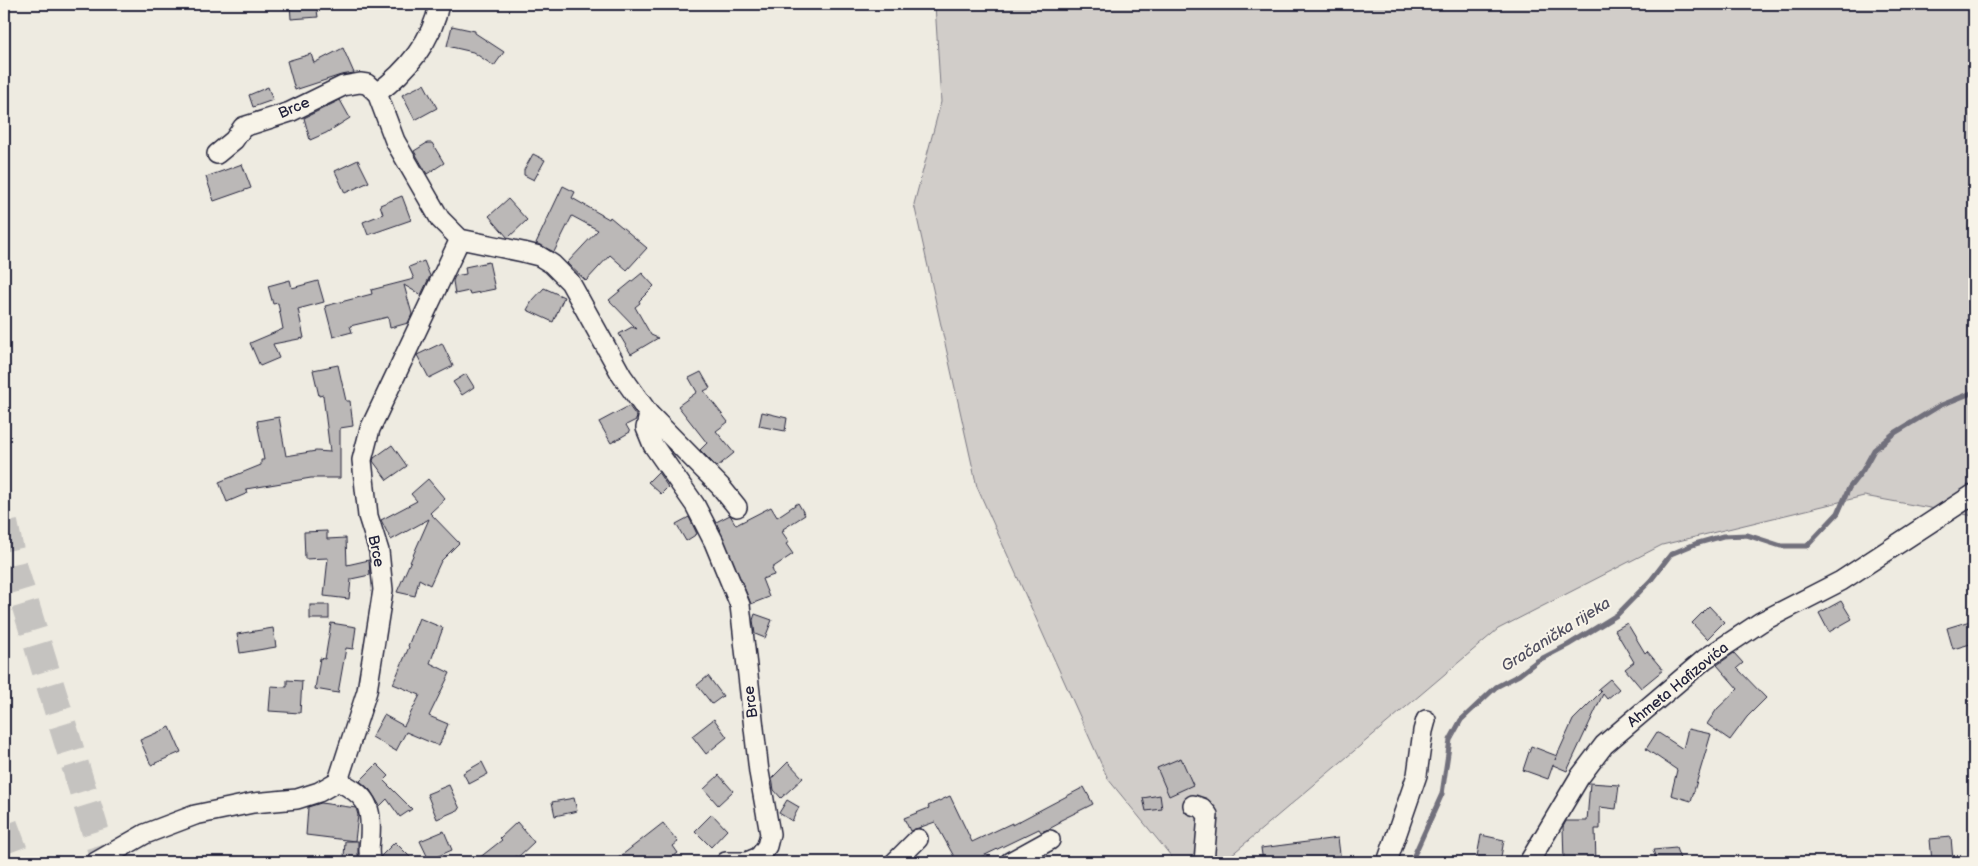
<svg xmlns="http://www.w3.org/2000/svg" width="1978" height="866" font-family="'Balsamiq Sans',sans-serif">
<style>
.green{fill:#d1cdc9;stroke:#7a7882}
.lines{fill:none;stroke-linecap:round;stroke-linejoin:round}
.stream{stroke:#716f7b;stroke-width:5}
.building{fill:#bbb8b7;stroke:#22223b}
.highway-tunnel{stroke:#c5c3c0;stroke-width:28;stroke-dasharray:28 14;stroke-linecap:butt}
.minor-casing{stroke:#22223b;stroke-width:22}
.minor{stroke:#f7f3e8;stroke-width:19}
.labels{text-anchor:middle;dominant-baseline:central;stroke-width:4;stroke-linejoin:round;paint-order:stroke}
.street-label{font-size:15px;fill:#22223b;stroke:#f7f3e8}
.water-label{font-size:16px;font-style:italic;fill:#504f60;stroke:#f7f3e8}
</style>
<rect width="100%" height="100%" fill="#eeebe1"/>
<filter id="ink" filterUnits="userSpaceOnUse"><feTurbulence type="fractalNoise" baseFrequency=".02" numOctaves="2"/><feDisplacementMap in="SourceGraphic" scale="10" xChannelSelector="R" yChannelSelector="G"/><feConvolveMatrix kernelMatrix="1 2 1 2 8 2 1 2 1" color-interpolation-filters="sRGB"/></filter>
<g filter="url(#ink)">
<path class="green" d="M935,4h1039v512l-110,-20 -202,49 -164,84 -275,233h-47l-68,-83 -131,-292 -63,-283 27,-102z"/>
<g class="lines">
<path class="stream" d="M1411,862l31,-68 8,-54 11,-20 35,-33 23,-12 18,-14 31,-16 49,-30 34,-35 20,-26 24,-10 28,-8 24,-1 34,11h26l31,-33 11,-25 14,-18 11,-20 19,-16 46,-28 35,-14"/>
</g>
<g class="building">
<path d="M290,4h26l2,13 -27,2z"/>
<path d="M452,26l23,5v2l29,19 -10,14 -21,-14 -26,-6z"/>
<path d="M343,48l11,25 -13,2 -46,15 -8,-29 24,-7 3,9z"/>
<path d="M424,84l13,24 -22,12 -13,-25z"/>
<path d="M268,87l5,13 -20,7 -4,-12z"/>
<path d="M340,100l10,18 -24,15 -16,7 -6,-22z"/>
<path d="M427,143h5l12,20 -17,11 -13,-23z"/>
<path d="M533,154l12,6 -11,20 -10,-5v-5z"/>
<path d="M358,160l11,22 -24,11 -10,-22z"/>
<path d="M242,164l9,24 -37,13 -8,-24z"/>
<path d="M563,186l12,6 -3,6 37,21 1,-2 37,31 -20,22 -17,-15 -24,26 -19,-18 31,-33 -26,-14 -18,36 -18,-9z"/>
<path d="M402,196l9,24 -43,15 -5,-13 20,-8 -3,-9z"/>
<path d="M508,199l19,21 -19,18 -19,-22z"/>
<path d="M424,261l6,15 -9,19 -17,-10 8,29 -4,9 -18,5 -2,-11 -38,9 2,6 -19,5 -8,-31 47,-12 -1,-4 43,-11 -5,-12z"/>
<path d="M489,262l6,27 -25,5 -1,-3 -14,3 -2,-13 2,-5 11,-2 -1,-7z"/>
<path d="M642,273l12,13 -15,15 1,2 -5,4 16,28 7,3 -27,16 -12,-20 13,-7 5,2 -28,-29z"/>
<path d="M290,280l2,8 26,-7 6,21 -26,7 6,29 -31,6 6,14 -19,8 -10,-23 33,-14 -5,-26 -5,1 -5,-18z"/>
<path d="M544,288l20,9 -11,25 -26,-12 5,-9z"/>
<path d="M442,343l11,23 -24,12 -12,-23z"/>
<path d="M338,365l8,36h4l3,25 -13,2v50h-29l-65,11 2,4 -21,9 -8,-20 42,-17v-5h3l-7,-39 22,-4 7,39 30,-5 14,1 -7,-57 -4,1 -6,-26z"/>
<path d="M701,372l9,16 -6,3 24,31 -12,9 18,22 -17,14 -17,-17 7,-7 -29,-37 19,-14 -8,-14z"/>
<path d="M466,374l8,13 -12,8 -9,-13z"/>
<path d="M629,406l8,11 -1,3 -10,5 4,7 -19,11 -12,-21z"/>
<path d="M762,412l25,6 -2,13 -26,-5z"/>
<path d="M392,445l15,21 -20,14 -14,-19 1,-3z"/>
<path d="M658,472l10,15 -7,7 -13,-12z"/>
<path d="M428,479l17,20 -15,14 29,30 -18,18 -11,24 -11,-6 -4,17 -18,-4 32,-73 -38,21 -10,-20 36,-19 -6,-7z"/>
<path d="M798,503l7,12 -22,14 1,2 -2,1 7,10 -3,2 7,10 -21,14 2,7 -12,4 7,18 -18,7 -35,-82 14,-7 6,10 35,-18 6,10z"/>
<path d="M689,517l8,17 -11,7 -10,-17z"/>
<path d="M327,531v8l19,-1 1,27 22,-5 1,15 -19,4 -2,20 -25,-3 4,-38 -23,1 -1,-27z"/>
<path d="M1841,601l11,18 -23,13 -10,-19z"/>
<rect x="310" y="605" width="19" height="14"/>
<path d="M1709,606l15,16 -17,17 -15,-16z"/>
<path d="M755,614l17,6 -7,18 -10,-4 -2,-14z"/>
<path d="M419,618l24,10 -13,35 20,10 -21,43 19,8 -9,22 -33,-14 -10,19 -24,-14 12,-22 20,11 16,-31 -27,-11 16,-37 -1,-1z"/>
<path d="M1970,621l4,22 -21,6 -6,-21z"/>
<path d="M331,623l25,4 -3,22 -7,-1 -8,45 -23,-4 5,-31 5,1z"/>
<path d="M1627,623l18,30 2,-2 16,19 -22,18 -16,-19 9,-7 -19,-32z"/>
<path d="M273,628l3,19 -36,6 -3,-19z"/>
<path d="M1734,653l9,10 -6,5 29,30 -19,19 -17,23 -23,-16 10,-15 21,-20 -21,-24z"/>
<path d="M708,676l15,20 -11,8 -15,-19z"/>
<path d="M1610,679l9,10 -12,10 -4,-5 -36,77 -14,-6 -5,14 -25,-9 8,-24 26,10 -2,4 18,-40 28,-28 -3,-3z"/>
<path d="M287,680l15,1 -2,32 -31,-2 2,-25 16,1z"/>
<path d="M714,719l13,18 -21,17 -14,-18z"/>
<path d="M170,727l11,25 -30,13 -11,-25z"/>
<path d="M1688,729l23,5 -20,67 -20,-6 6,-25 -31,-21 11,-17 26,17z"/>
<path d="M1181,758l12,27 -24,11 -12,-28z"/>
<path d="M482,762l6,12 -19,10 -6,-11z"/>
<path d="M788,762l15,16 -22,20 -7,-8 -2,-12z"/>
<path d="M377,764l12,12 -5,5 28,28 -12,8 -13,-18 -7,7 -10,-16 -10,-9z"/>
<path d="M719,775l14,16 -15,14 -14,-16z"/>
<path d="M1590,783l29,2 -3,24 -16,-2v22h-5l1,33h-32l-1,-35 3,-6h21z"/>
<path d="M449,785l11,24 -23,10 -10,-25z"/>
<path d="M1084,787l9,17 -34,17 1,2 -11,6 -8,3 -2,-3 -58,28 2,5h-26l-22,-40 -25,9 -6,-13 25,-10 -1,-2 22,-10 22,46 40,-19v2z"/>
<path d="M1160,795l2,14 -16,2 -3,-13z"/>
<path d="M574,798l3,13 -22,5 -3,-14z"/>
<path d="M787,800l12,7 -7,14 -13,-8z"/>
<path d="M321,803l35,5 2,7 -3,26 -49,-6 2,-28z"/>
<path d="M712,814l15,16 -16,17 -16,-16z"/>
<path d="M517,822l17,20 -17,16 -1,-2 -8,6h-34l28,-22 -2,-2z"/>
<path d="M663,823l15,19 -5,4 5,7 -12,9h-53z"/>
<path d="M444,831l8,19 -23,10 -9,-19z"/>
<path d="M1481,835l23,5 -4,22h-24z"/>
<path d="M1951,837l2,24 -21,1 -2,-23z"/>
<path d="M1338,838l3,24h-78l-2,-14z"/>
<path d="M345,841h13v18l-14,-1z"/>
<path d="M395,842l20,20h-33l-1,-6z"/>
<path d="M1676,848l4,11 -10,3h-13l-4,-12z"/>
</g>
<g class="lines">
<g class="highway-tunnel">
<path d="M4,523l9,42 92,297"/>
<path d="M4,825l14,37"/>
</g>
<defs>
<g id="minor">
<path d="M377,93c29,-21 56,-53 62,-89"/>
<path d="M217,154l17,-14 9,-13 47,-15 53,-26 17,-3 7,1 10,9 18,48 45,78 20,20 63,13 16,4 13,8 18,18 52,94 27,38 71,72 17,21"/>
<path d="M649,414l-3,14 7,17 42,60 19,37 26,63 19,167 11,62 -3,12 -8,11 -12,5h-21"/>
<path d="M1193,805l9,3 6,7 -4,47"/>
<path d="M96,862l49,-28 50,-19 58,-12 44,-4 22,-7 19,-11"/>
<path d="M371,862c-3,-7 -2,-15 -1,-24 2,-33 -3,-42 -32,-57l29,-90 16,-101 -4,-39 -11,-35 -6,-56 8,-31 90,-190"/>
<path d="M895,862l23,-23"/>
<path d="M1010,862l40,-22"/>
<path d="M1387,862l30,-87 6,-44 3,-11"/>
<path d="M1529,862l50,-84 25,-33 101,-86 56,-37 80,-41 133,-87"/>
</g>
</defs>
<use href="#minor" class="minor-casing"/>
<use href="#minor" class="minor"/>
</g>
</g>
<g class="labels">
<g class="street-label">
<text transform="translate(294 108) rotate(-23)">Brce</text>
<text transform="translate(376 551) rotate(78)">Brce</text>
<text transform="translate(1678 685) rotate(-39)">Ahmeta Hafizovića</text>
<text transform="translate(751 702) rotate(-97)">Brce</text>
</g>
<g class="water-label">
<text transform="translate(1556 635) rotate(-32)">Gračanička rijeka</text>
</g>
</g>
<rect width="1978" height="866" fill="none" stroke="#f7f3e8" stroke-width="20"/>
<rect x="10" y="10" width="1958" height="846" fill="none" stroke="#22223b" stroke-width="2" filter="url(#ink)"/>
</svg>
